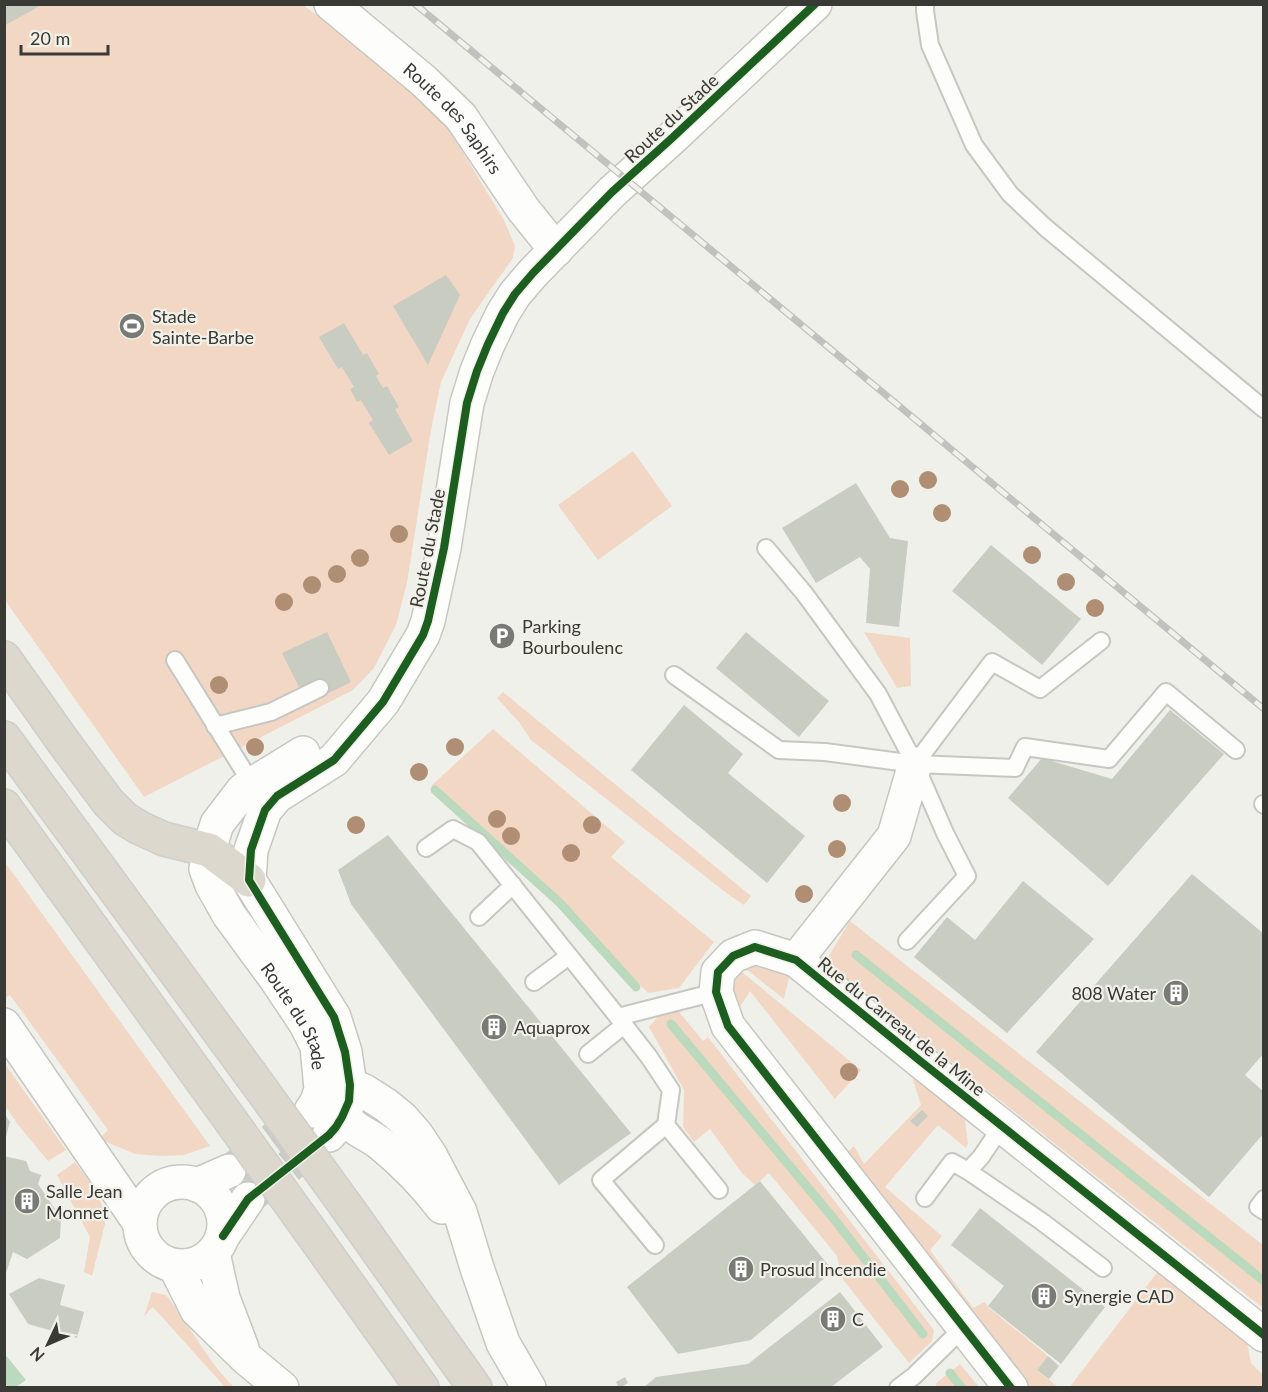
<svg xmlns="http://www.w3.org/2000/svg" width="1268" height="1392" font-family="Lato,sans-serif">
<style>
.green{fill:#f2d7c5}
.water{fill:#bbdabd}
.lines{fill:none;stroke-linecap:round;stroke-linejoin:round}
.stream{stroke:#bbdabd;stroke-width:9}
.building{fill:#c9ccc1}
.tertiary-tunnel{stroke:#cbcbc7;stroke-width:33;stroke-dasharray:33 16;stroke-linecap:butt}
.service-casing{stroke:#c6c6c2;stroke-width:20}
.minor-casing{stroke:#c6c6c2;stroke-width:36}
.tertiary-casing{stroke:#c6c6c2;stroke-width:36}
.trunk-casing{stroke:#cececc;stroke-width:36}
.service{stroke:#fdfdfc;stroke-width:16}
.minor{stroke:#fdfdfc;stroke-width:33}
.tertiary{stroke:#fdfdfc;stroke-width:33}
.trunk{stroke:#ddd8ce;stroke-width:33}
.rail-casing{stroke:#c1c1c0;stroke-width:7}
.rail{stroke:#f2f1e9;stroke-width:4.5;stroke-dasharray:14;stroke-linecap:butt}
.trunk-bridge-casing{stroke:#cececc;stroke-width:36;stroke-linecap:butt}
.trunk-bridge{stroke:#ddd8ce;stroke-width:33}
.cycleway-casing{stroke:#f2f1e9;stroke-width:11}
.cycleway{stroke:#1b5e20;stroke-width:8}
.tree{fill:#b08e73}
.labels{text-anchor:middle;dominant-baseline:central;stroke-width:4.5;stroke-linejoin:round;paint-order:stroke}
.street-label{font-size:18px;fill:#393936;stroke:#f2f1e9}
.poi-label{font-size:18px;fill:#393936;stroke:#f2f1e9;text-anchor:start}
</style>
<rect width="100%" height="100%" fill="#f0f0eb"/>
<g class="green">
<path d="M4,5h299l112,85 29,31 60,99 11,26 -2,12 -43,61 -29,63 -10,48 -24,153 -11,42 -22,43 -21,22 -209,107 -139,-197z"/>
<path d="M633,451l39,55 -74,54 -40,-55z"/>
<path d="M864,632l46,6 1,48 -14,2z"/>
<path d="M503,692l248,204 -7,9 -15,-10 -198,-155 -12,-18 -22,-24z"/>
<path d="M493,729l132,113 -14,15 103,85 -35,46 -31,5 -88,-90 -129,-117z"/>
<path d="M4,861l206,285 -26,9 -23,1 -26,-2 -36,-15 9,-9 -98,-135 -5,3z"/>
<path d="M850,921l413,324v63l-438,-346z"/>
<path d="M757,961l33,12 -6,26 -38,-30z"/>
<path d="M742,972l119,98 -26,29 -85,-108 -17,27 -3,-32z"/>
<path d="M671,1002l32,39 5,-4 226,293 -2,11 -23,22 -68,-86 -4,-21 -68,-83 -14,12 -13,-12 -32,-44 -16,13 -11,-15 1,-37 -35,-63z"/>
<path d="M5,1064l61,86 -18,11 -29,-35 -14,-20z"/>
<path d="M916,1075l36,30 13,15 3,24 -2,4 -28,-23 -53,62 57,49 -12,14 43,58 12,-6 3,5 60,49 -11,14 21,17h-28l-187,-231 11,-10 10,18 57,-59 -8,-25z"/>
<path d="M75,1162c13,19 31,38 30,62l-13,52 -8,-4 6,-35 -33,-62z"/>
<path d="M1159,1270l6,8 81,59 5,26 12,12v12l-194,1z"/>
<path d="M152,1292l14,3c23,29 42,67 68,92h-9l-72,-80 -9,9z"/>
<path d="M960,1364l19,23h-41l-3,-3z"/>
</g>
<path class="water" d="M4,1353l22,27 -10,7h-11z"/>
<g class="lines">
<g class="stream">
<path d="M435,790l125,113 76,84"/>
<path d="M856,955l408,326"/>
<path d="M671,1024l163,195 89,115"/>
<path d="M950,1373l12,15"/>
</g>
</g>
<g class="building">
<path d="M4,4h39l-39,22z"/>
<path d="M446,275l14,20 -32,70 -35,-59z"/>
<path d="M344,323l19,32 4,-2 12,21 -3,2 7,12 4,-2 12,21 -4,2 18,32 -24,14 -20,-32 4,-3 -12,-20 -4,2 -7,-13 4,-2 -12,-20 -4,2 -19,-32z"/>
<path d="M856,483l34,55 18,3 -9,86 -33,-4 4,-54 -10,-12 -44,26 -34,-55z"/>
<path d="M991,545l90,74 -39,46 -90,-74z"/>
<path d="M327,632l24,50 -22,11 -6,-13 -22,11 -19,-38z"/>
<path d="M746,632l83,69 -30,36 -83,-69z"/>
<path d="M684,705l59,49 -15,19 77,63 -38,47 -136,-113z"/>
<path d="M1170,710l54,44 -116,132 -100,-88 34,-40 70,21z"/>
<path d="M388,835l243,298 -72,52 -208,-281 -13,-34z"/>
<path d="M1192,874l72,60v119l-19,22 19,17v41l-55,64 -173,-145z"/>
<path d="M1023,881l71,58 -87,94 -93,-76 33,-40 28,23z"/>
<path d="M922,1110l6,6 -11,11 -7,-6z"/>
<path d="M4,1113l6,9 -5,18h-1z"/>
<path d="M4,1156l22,5 4,10 11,4 -3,9 23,34 -1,20 -33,21 -14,-7 -8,24z"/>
<path d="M760,1181l73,90 -82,69 -73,14 -51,-67z"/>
<path d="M980,1208l125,99 -44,57 -73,-58 16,-20 -53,-41z"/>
<path d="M39,1278l26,7 -5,20 24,7 -7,26 -49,-14 -19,-30z"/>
<path d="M840,1292l43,55 -53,41h-187l13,-11 92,-13z"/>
<path d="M1048,1356l11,10 -10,13 -12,-9z"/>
<path d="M625,1377l3,6 -9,5 -3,-6z"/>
</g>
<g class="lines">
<g class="tertiary-tunnel">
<path d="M232,1169l79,-58"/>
<path d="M250,1197l79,-62"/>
</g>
<defs>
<g id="service">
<path d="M925,4v7l5,34 44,100 36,49 36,34 218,181"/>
<path d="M766,548l38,45 74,101 37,70 30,69 22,43 -60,65"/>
<path d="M175,660l80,129"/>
<path d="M674,675l105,75 46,2 90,12 100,4 10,-21 84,12 57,-67 70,58"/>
<path d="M215,726l56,-14 49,-24"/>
<path d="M915,764l77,-102 48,27 61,-48"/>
<path d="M1263,804l1,1"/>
<path d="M426,848l27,-19 25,13 140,175 98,-25"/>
<path d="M479,917l34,-32"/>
<path d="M534,982l35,-26"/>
<path d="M618,1017l31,40 22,33 -5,35 53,65"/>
<path d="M588,1054l36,-29"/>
<path d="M968,1171l73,50 62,47"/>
<path d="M925,1198l27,-36 16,9 13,-14 21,-31"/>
<path d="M1264,1199l-6,8 6,4"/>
<path d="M655,1245l-54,-65 65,-55"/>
<path d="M898,1388l16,-12 50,-49"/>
</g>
<g id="minor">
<path id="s1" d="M331,4l93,77 37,36 62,92 33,41"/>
<path d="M796,960l98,-124 21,-72"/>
<path d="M1011,1388l-283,-362 -12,-34 2,-20 15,-16 22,-9 41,13 123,100 345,275"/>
</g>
<g id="tertiary">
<path id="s2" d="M303,753l-60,37 -26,34 -8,26 -3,19 6,16 17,30 47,64 30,45 11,22 4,43 -4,13 -6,9"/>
<path d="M4,1025l135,197"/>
<path d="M332,1088l18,-3 14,6 22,14 16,13 14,16 14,21 30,57 17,56 26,75 26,45"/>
<path d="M327,1100c8,11 19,21 30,29 8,5 16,9 24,15 23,19 43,39 61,63"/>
<path d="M329,1135l7,-8 6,-10 7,-16 1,-16 -5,-33 -11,-35 -85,-137 2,-30 14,-40 12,-14 57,-36 49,-58 40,-67 5,-14 16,-73 23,-145 10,-32 11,-27 15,-31 12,-19 18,-21 79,-81 59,-53 144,-135"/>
<circle cx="182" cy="1224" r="42"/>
<path d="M197,1185l32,-14"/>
<path d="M223,1236l25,-37"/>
<path d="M213,1253l10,45 19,50"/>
<path d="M175,1266l22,44 49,48 36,30"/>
</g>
<g id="trunk">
<path d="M4,658l61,86 43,58 17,17 15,9 24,11 45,11 40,30"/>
<path d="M4,738l247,337"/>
<path d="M4,806l209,290"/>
<path d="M346,1206l129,182"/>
<path d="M308,1228l114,160"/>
</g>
</defs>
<use href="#service" class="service-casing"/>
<use href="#minor" class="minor-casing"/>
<use href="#tertiary" class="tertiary-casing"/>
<use href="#trunk" class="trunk-casing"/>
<use href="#service" class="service"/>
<use href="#minor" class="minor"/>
<use href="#tertiary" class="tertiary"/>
<use href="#trunk" class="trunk"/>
<defs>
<path id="rail" d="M415,4l849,705"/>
</defs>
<use href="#rail" class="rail-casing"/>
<use href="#rail" class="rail"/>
<defs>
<g id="trunk-bridge">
<path d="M251,1075l95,131"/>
<path d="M213,1096l95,132"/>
</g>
</defs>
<use href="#trunk-bridge" class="trunk-bridge-casing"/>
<use href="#trunk-bridge" class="trunk-bridge"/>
<defs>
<g id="cycleway">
<path d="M223,1236l25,-37 81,-64 7,-8 6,-10 7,-16 1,-16 -5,-33 -11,-35 -85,-137 2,-30 14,-40 12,-14 57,-36 49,-58 40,-67 5,-14 16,-73 23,-145 10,-32 11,-27 15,-31 12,-19 18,-21 79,-81 59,-53 144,-135"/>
<path d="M1011,1388l-283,-362 -12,-34 2,-20 15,-16 22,-9 41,13 123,100 345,275"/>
</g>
</defs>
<use href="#cycleway" class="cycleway-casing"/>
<use href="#cycleway" class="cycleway"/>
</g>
<g class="tree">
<circle cx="928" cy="480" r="9"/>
<circle cx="900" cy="489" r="9"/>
<circle cx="942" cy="513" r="9"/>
<circle cx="399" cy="534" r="9"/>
<circle cx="1032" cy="555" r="9"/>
<circle cx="360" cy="558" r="9"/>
<circle cx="337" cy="574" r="9"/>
<circle cx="1066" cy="582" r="9"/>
<circle cx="312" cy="585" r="9"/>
<circle cx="284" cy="602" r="9"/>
<circle cx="1095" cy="608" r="9"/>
<circle cx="219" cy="685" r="9"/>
<circle cx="255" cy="747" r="9"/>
<circle cx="455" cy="747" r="9"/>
<circle cx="419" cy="772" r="9"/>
<circle cx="842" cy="803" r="9"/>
<circle cx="497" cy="819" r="9"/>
<circle cx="356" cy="825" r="9"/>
<circle cx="592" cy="825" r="9"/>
<circle cx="511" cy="836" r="9"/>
<circle cx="837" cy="849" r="9"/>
<circle cx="571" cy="853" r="9"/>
<circle cx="804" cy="894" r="9"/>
<circle cx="849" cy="1072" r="9"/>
</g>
<defs>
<symbol id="stadium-disc" viewBox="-11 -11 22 22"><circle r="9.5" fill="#797975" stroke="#f2f1e9"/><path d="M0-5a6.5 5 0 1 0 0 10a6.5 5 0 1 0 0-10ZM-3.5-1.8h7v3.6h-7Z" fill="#fff"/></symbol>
<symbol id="parking-disc" viewBox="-11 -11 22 22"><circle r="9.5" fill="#797975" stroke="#f2f1e9"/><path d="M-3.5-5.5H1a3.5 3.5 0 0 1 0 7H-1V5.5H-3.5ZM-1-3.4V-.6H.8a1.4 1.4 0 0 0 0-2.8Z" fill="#fff"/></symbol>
<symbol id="building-disc" viewBox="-11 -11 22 22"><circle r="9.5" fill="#797975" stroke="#f2f1e9"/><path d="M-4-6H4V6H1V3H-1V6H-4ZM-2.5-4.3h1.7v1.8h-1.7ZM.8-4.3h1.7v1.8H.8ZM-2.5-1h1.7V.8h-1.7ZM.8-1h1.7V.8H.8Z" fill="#fff"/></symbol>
</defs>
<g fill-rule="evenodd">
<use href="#stadium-disc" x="117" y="311" width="30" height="30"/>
<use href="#parking-disc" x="487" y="621" width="30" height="30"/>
<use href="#building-disc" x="1161" y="978" width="30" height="30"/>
<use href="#building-disc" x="479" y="1012" width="30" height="30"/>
<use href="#building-disc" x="12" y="1186" width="30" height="30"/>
<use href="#building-disc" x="726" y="1254" width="30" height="30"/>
<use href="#building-disc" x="1029" y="1281" width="30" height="30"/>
<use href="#building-disc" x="818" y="1304" width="30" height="30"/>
</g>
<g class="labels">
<g class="street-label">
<text transform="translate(671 118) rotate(-43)">Route du Stade</text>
<text stroke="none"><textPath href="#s1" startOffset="168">Route des Saphirs</textPath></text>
<text transform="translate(427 548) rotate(-79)">Route du Stade</text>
<text stroke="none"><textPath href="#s2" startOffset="333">Route du Stade</textPath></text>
<text transform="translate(902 1026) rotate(39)">Rue du Carreau de la Mine</text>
</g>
<g class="poi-label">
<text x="152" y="316">Stade<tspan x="152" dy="21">Sainte-Barbe</tspan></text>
<text x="522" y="626">Parking<tspan x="522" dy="21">Bourboulenc</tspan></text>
<text x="1156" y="993" text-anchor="end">808 Water</text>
<text x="514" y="1027">Aquaprox</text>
<text x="46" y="1191">Salle Jean<tspan x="46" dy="21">Monnet</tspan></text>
<text x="760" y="1269">Prosud Incendie</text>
<text x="1064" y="1296">Synergie CAD</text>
<text x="852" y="1319">C</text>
</g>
</g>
<rect width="1268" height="1392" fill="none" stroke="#393936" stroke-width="12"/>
<g transform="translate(48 1344) rotate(226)" stroke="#f2f1e9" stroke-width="4.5" paint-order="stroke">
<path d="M0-4.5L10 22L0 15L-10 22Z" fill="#393936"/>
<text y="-9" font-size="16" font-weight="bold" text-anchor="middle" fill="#393936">N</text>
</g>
<path d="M21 45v9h87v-9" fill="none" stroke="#393936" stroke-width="3"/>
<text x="30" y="45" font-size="18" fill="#393936" stroke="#f2f1e9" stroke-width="4.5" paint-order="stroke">20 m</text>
</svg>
